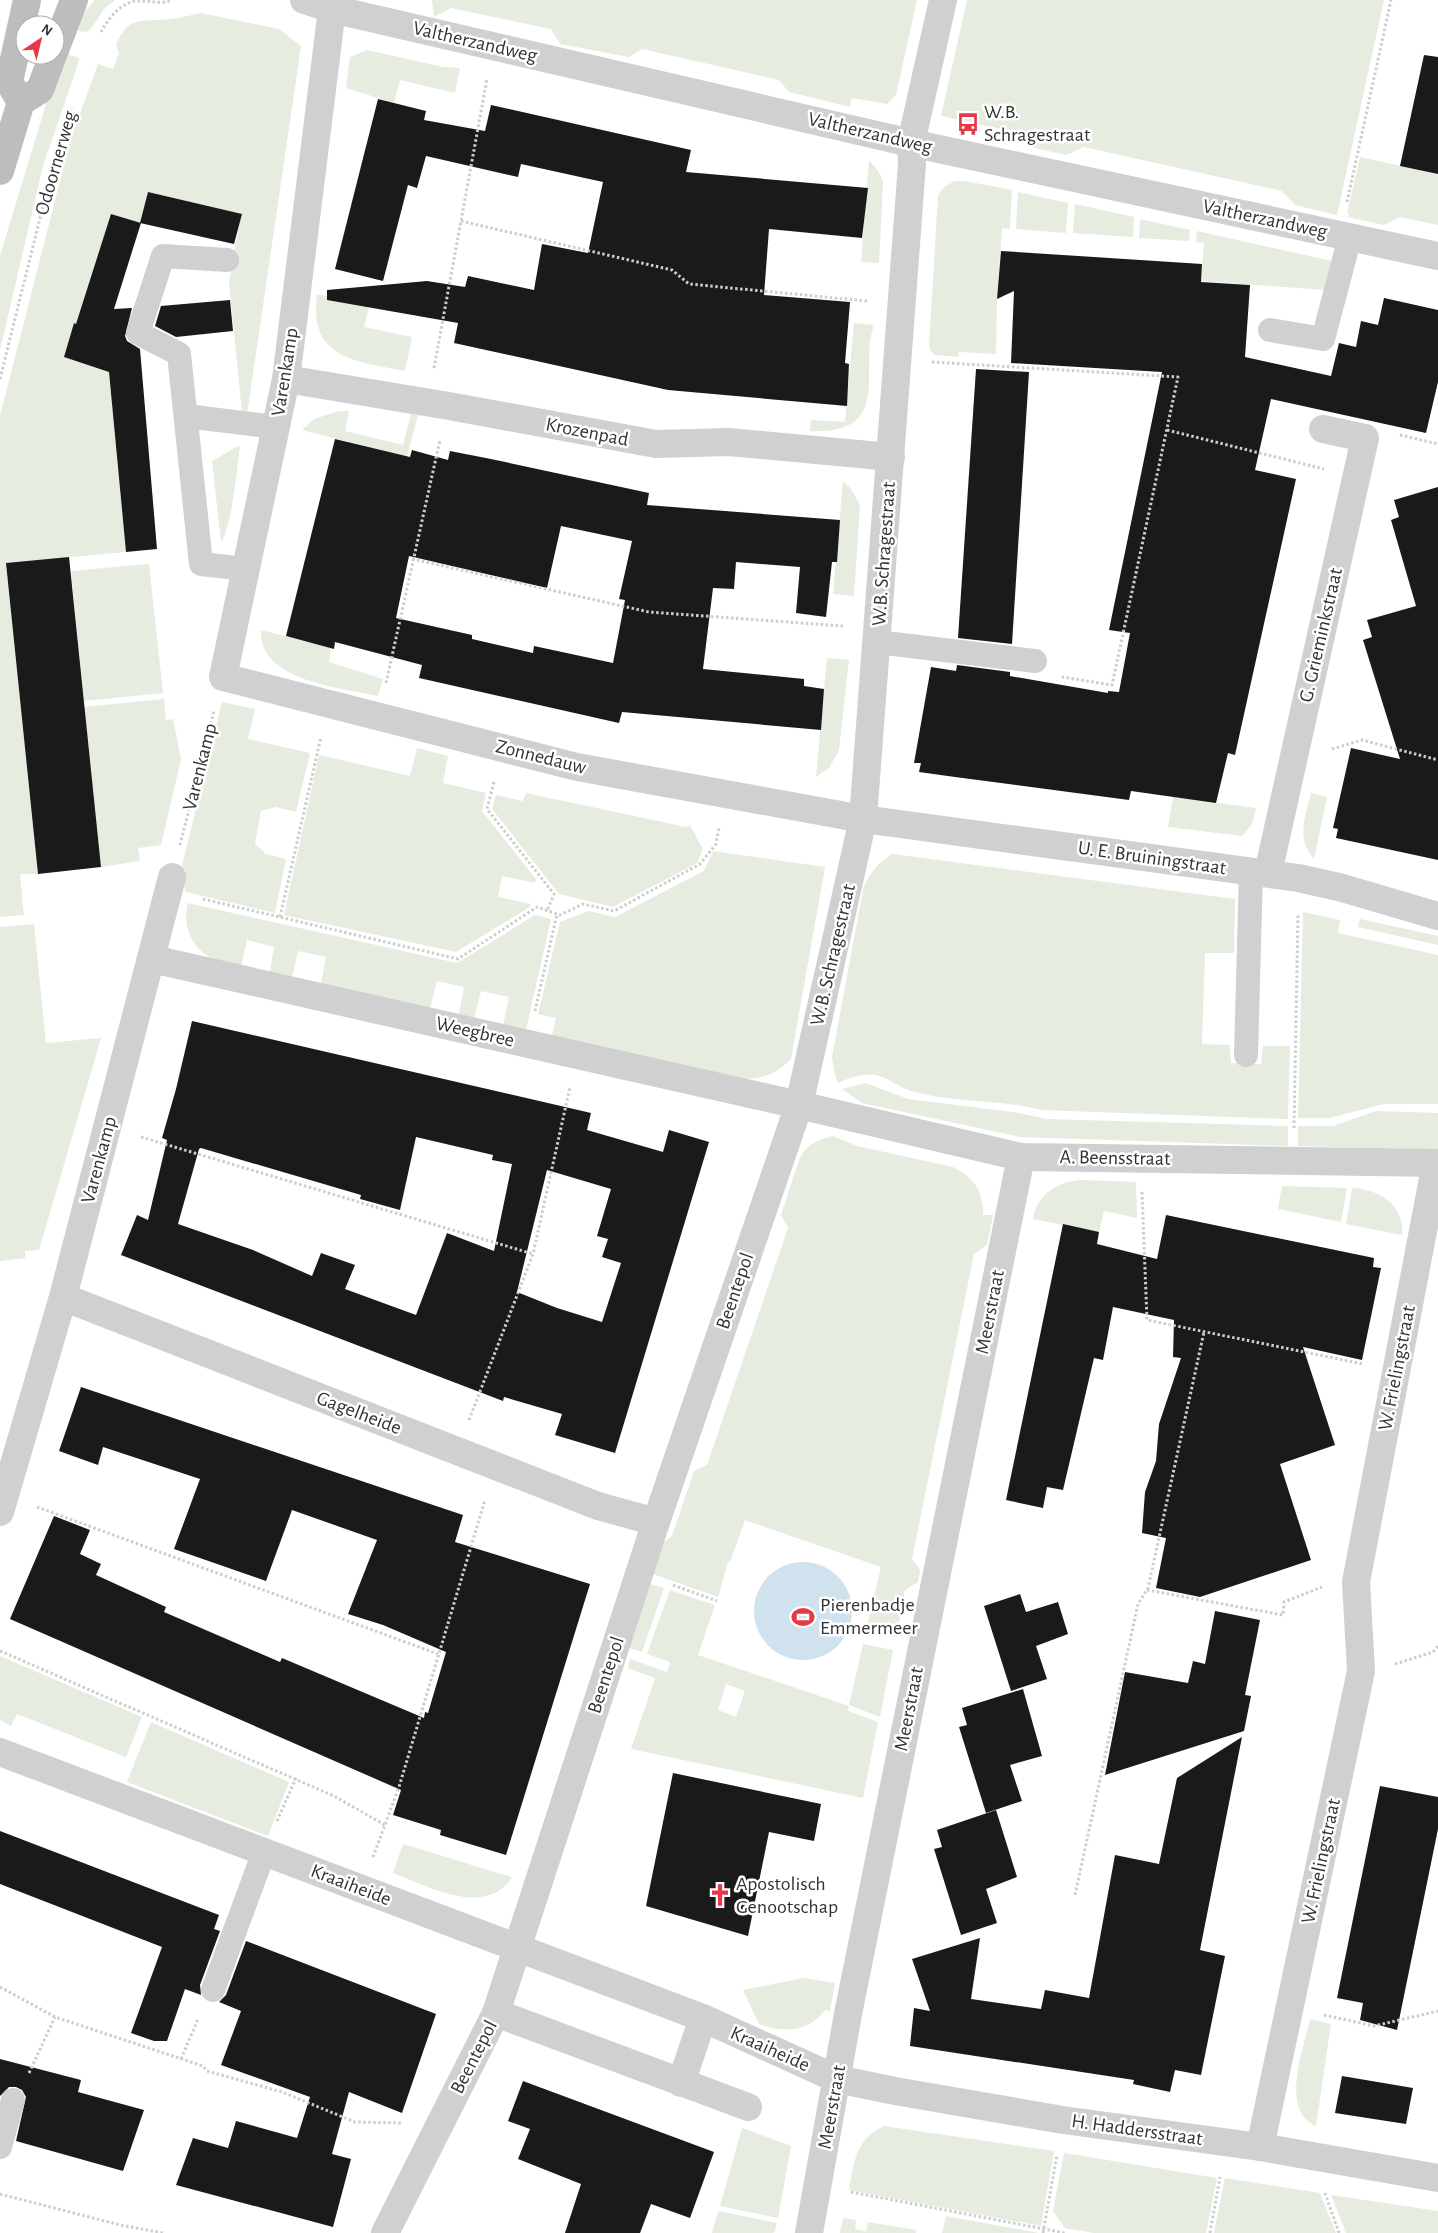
<svg xmlns="http://www.w3.org/2000/svg" width="1438" height="2233" font-family="'Alegreya Sans',sans-serif">
<style>
.green{fill:#e6ecdf;fill-rule:evenodd}
.water{fill:#cfe2ee}
.building{fill:#1a1a1a;fill-rule:evenodd}
.lines{fill:none;stroke-linecap:round;stroke-linejoin:round}
.path{stroke:#cdcdcd;stroke-width:3;stroke-dasharray:2.5 2.5;stroke-linecap:butt}
.service{stroke:#d0d0d0;stroke-width:24}
.minor{stroke:#d0d0d0;stroke-width:28}
.secondary{stroke:#bdbdbd;stroke-width:28}
.labels{text-anchor:middle;dominant-baseline:central;stroke-width:5;stroke-linejoin:round;paint-order:stroke}
.street-label{font-size:20px;fill:#333;stroke:#fff}
.poi-label{font-size:20px;fill:#333;stroke:#fff;text-anchor:start}
</style>
<rect width="100%" height="100%" fill="#fff"/>
<g class="green">
<path d="M95,0h20l-11,9 -13,20 -5,3 -8,-1 3,-15z"/>
<path d="M432,0h485l-21,95 -9,9 -36,-6 -1,9 -61,-15 -10,-12 -137,-31 -13,8 -69,-13 -9,-15 -100,-21 -17,9z"/>
<path d="M967,0h417l-47,215 -42,-10 -13,-14 -198,-44 -18,8 -40,-9 2,-11 -87,-19z"/>
<path d="M201,13l78,16 22,17 -54,369 -5,-2 -13,-130 12,-69 -93,-22 -7,31 -30,-9 -28,91 10,24 -19,-6 -10,34 19,6 25,-1 18,190 -120,11 32,311h-18l4,41 -24,2v-501l71,-278 27,-74 15,5 6,-16 -3,-8c13,-32 27,-22 54,-26 10,-1 21,-4 31,-6z"/>
<path d="M367,50l76,17 17,1 -5,25 -55,-13 -6,23 -48,-15 4,-31z"/>
<path d="M67,54l12,4v3l-36,105 -43,184v-94l50,-165z"/>
<path d="M1360,157l78,17v51l-38,-8 -16,8 -36,-8 1,-4h-2z"/>
<path d="M869,160l10,12 4,10 -4,81 -18,-1z"/>
<path d="M955,181h10l47,9 -2,39 -8,-1 -5,70 -1,56 -37,-2 -1,5 -24,-2 -5,-8 9,-152 7,-9z"/>
<path d="M1018,192l50,11 -2,30 -50,-4z"/>
<path d="M1075,204l59,13 -1,20 -60,-4z"/>
<path d="M1140,219l50,11 -1,11 -50,-3z"/>
<path d="M1197,231l135,30 -6,29 -125,-9 3,-38 -8,-1z"/>
<path d="M317,294l52,13 -5,20 48,10 -7,34c-49,-10 -97,-12 -88,-77z"/>
<path d="M854,323l20,2c-16,44 21,110 -64,106l1,-11 34,2z"/>
<path d="M339,411h10l-4,20 58,14 8,-31 7,1 -11,42 -105,-27 12,-11z"/>
<path d="M238,446l2,1c-3,21 -8,80 -19,95l-9,-81z"/>
<path d="M843,481l8,8 9,16 -6,91 -21,-2z"/>
<path d="M149,564l14,129 -79,8 -13,-130z"/>
<path d="M261,630l70,18 -2,14 54,17 -5,17c-36,-8 -120,-15 -117,-66z"/>
<path d="M827,658l22,2 -10,90 -10,18 -13,9z"/>
<path d="M164,699l2,21 7,-1 8,40 -20,86 -23,3 2,13 -39,6 -17,-160z"/>
<path d="M222,702l33,7 -7,30 62,14 -14,59 -20,-5 -15,4 -6,33 11,10 20,5 -11,54 -89,-21 -6,-18z"/>
<path d="M417,748l31,8 -5,27 43,10 -4,18 54,68 -1,4 -33,-7 -4,21 33,7 -1,3 -74,45 -172,-37 35,-160 91,21z"/>
<path d="M526,793l160,34 4,-2 13,24 -6,14 -84,44 -54,-13 -67,-85 4,-14 27,6z"/>
<path d="M1311,793l16,4 -13,62c-18,-20 -9,-42 -3,-66z"/>
<path d="M1173,797l83,11 -4,16 -10,12 -74,-9z"/>
<path d="M713,851l112,16 -34,192c-13,14 -28,20 -47,20l-192,-43 4,-18 -18,-4 22,-92 29,-11 26,6 89,-46z"/>
<path d="M892,854l343,45 -1,54h-29l-3,91 28,1 1,18 30,1 2,-18h27l-2,73 -247,-9c-43,-11 -88,-7 -130,-19 -12,-4 -23,-13 -35,-16 -11,-2 -28,3 -38,8l-4,-11 -2,-15 31,-167c5,-16 15,-27 29,-36z"/>
<path d="M188,903l269,60 78,-48 16,4 -25,111 -23,-4 6,-29 -28,-6 -7,28 -15,-5 5,-27 -27,-6 -7,27 -109,-25 5,-26 -28,-6 -6,27 -22,-6 4,-25 -27,-7 -6,26c-8,-2 -19,-3 -27,-7 -23,-10 -32,-34 -26,-56z"/>
<path d="M1303,912l37,8 -2,13 100,22v149h-55l-53,14h-32z"/>
<path d="M1360,919l78,17v9l-80,-18z"/>
<path d="M34,924l12,119 55,-5 -62,212 -14,1v7l-25,3v-334z"/>
<path d="M866,1083l42,16 105,13 34,7 241,7v20l-268,-9 -158,-34 -20,-14z"/>
<path d="M1376,1111l62,2v37l-140,-4v-20h35z"/>
<path d="M833,1136l24,10 96,21c20,10 31,24 30,48h10l-6,30 -13,9 -62,305 8,11 -2,12 -13,8 -9,47 -30,-6 15,-64 -136,-47 -15,42h-2l-10,35 -68,-24 9,-27 13,-10 22,-65 13,-6 81,-237 -7,-13 18,-55c7,-16 18,-20 34,-24z"/>
<path d="M1082,1180l54,2 1,36 -33,-7 -5,21 -66,-13c4,-25 26,-38 49,-39z"/>
<path d="M1282,1186l65,2 -6,34 -63,-13z"/>
<path d="M1352,1188c26,1 53,17 50,47l-56,-11z"/>
<path d="M647,1583l17,5 -22,64 -15,-5z"/>
<path d="M670,1590l45,15 -17,50 151,51 -1,5 30,11 -15,76 -232,-49 24,-71 -27,-10 2,-9 37,13 3,-10 -23,-8zM726,1684l19,7 -9,26 -18,-7z"/>
<path d="M863,1644l30,6 -13,67 -31,-12z"/>
<path d="M0,1656l142,61 -16,40 -109,-43 -6,12 -11,-6z"/>
<path d="M151,1722l138,60 -21,54 -141,-54z"/>
<path d="M403,1844l98,30 11,3c-25,42 -87,8 -119,-4z"/>
<path d="M804,1978l31,5 -5,28 -5,-1c-18,23 -39,23 -66,14l-16,-34z"/>
<path d="M1310,2019l21,5 -15,102c-37,-17 -12,-77 -6,-107z"/>
<path d="M884,2126l170,25 -13,75 -192,-36c5,-28 7,-52 35,-64z"/>
<path d="M742,2128l49,18 -13,72 -58,-12z"/>
<path d="M1064,2153l153,25 -11,55h-112l-29,-5 -12,-17z"/>
<path d="M1225,2178l95,15 16,40h-122z"/>
<path d="M1331,2195l107,16v22h-92z"/>
<path d="M718,2211l59,12 -2,8 -2,2h-61z"/>
<path d="M946,2216l93,17h-97z"/>
<path d="M843,2218l13,2 -1,9 11,2 2,-9 48,8v3h-76z"/>
</g>
<circle class="water" cx="803" cy="1611" r="49"/>
<g class="building">
<path d="M1424,55l14,2v117l-38,-8z"/>
<path d="M378,99l48,12 -2,9 61,11 6,-26 200,45 -5,22 182,16 -6,50 -93,-9 -5,66 86,7 -5,61 4,1 -2,42 -179,-16 -214,-47 4,-20 -131,-23v-10l100,-9 38,6 3,-11 66,14 8,-46 46,9 15,-71 -82,-18 -3,13 -92,-21 -9,32 -9,-3 -25,96 -48,-12z"/>
<path d="M148,192l94,22 -8,30 -94,-21z"/>
<path d="M111,214l30,9 -27,86 18,-1 -7,28 2,5 13,8 17,200 -31,3 -17,-180 -45,-15 10,-34 2,1z"/>
<path d="M1001,251l201,13 -1,18 49,3 -5,72 86,19 8,-33 17,4 5,-26 17,4 6,-27 54,12v72l-12,51 -155,-34 -16,71 41,9 -61,276 -7,-2 -12,50 -85,-12 -2,9 -174,-23 -36,-5 2,-9h-7l17,-96 25,4 1,-6 53,7v4l98,17v-2l11,1 11,-59 -21,-3 53,-258 -151,-9 3,-72 -17,8z"/>
<path d="M230,300l3,31 -57,6 -21,-11 6,-20z"/>
<path d="M976,369l53,3 -17,272 -54,-6z"/>
<path d="M335,439l75,18 2,-7 36,10 2,-9 41,8 158,34 -2,12 193,15 -3,42h-5l-6,55 -30,-4 4,-46 -64,-5 -2,27 -21,-1 -10,81 101,10v7l20,3 -3,41 -199,-18 -3,11 -200,-45 3,-13 -87,-23 -1,7 -48,-13zM561,526l71,15 -13,58 6,1 -12,63 -79,-17 -1,7 -61,-14v-4l-76,-17 13,-62 138,32z"/>
<path d="M1438,487v373l-102,-22 2,-9 -5,-1 18,-80 49,11 -37,-119 9,-3 -5,-17 49,-14 -25,-86 8,-3 -5,-17z"/>
<path d="M69,557l32,310 -63,7 -32,-311z"/>
<path d="M192,1021l399,92 -4,17 76,22 6,-22 40,12 -94,311 -60,-18 7,-21 -58,-17 -1,4 -382,-146 16,-40 11,5 19,-80 -5,-2 14,-49zM416,1137l77,18 -1,5 20,4 -18,87 -47,-18 -31,82 -71,-26 10,-24 -34,-12 -9,23 -59,-26 -75,-26 21,-75 2,-1 160,47 -1,4 40,11zM547,1170l64,19 -14,47 11,3 -6,18 19,6 -19,59 -45,-14 -40,-16z"/>
<path d="M1166,1215l208,43 -1,9 8,1 -19,92 -59,-13 32,98 -55,19 31,96 -111,37 -44,-9 10,-50 -24,-5 3,-41 11,-31 3,-37 22,-66 -8,-1 1,-37 -61,-13 -10,53 -9,-2 -31,132 -16,-3 -4,21 -37,-8 57,-276 36,8 -2,12 60,15z"/>
<path d="M81,1387l382,128 -8,27 135,42 -84,271 -66,-20 1,-5 -48,-15 8,-25 -391,-171 44,-103 36,14 -10,24 21,10 -5,11 70,32 -2,5 116,50 2,-4 142,60 1,-6 3,1 18,-61 -63,-27 -35,-11 29,-74 -85,-30 -26,71 -92,-32 26,-70 -97,-32 -5,18 -39,-14z"/>
<path d="M1020,1594l6,18 32,-10 10,32 -32,12 11,33 -36,12 -27,-85z"/>
<path d="M1215,1611l45,9 -15,75 6,1 -7,35 -139,44 20,-103 63,11 5,-22 12,3z"/>
<path d="M1023,1689l19,67 -32,9 12,36 -36,12 -27,-86 8,-2 -5,-17z"/>
<path d="M1242,1737l-42,213 25,6 -24,119 -26,-5 -5,22 -37,-8 1,-4 -224,-34 4,-38 16,3 -18,-52 68,-21 -9,61 70,10 4,-19 44,8 26,-143 44,9 18,-86z"/>
<path d="M673,1773l148,31 -7,37 -45,-9 -21,104 -102,-30z"/>
<path d="M1380,1786l58,11v32l-41,201 -37,-10 3,-17 -26,-5z"/>
<path d="M996,1810l21,67 -31,12 11,34 -36,12 -27,-86 8,-2 -5,-17z"/>
<path d="M0,1831l219,84 -5,14 6,2 -20,54 1,10 -16,-6 -18,52h-13l-23,-8 31,-86 -162,-63z"/>
<path d="M246,1941l190,73 -34,99 -53,-21 -17,62 19,5 -18,68 -157,-42 17,-47 35,10 8,-27 61,17 13,-41 -89,-32 20,-54 -22,-9 7,-7z"/>
<path d="M0,2059l81,21 -3,12 66,18 -21,61 -107,-30 10,-44 -4,-7 -6,-3h-7l-9,9z"/>
<path d="M1342,2076l71,12 -7,36 -71,-11z"/>
<path d="M523,2081l191,71 -24,66 -39,-14 -11,29h-75l16,-49 -63,-25 12,-30 -22,-8z"/>
</g>
<g class="lines">
<g class="path">
<path d="M101,32c7,-13 19,-29 35,-31 12,-1 24,4 36,-1"/>
<path d="M1347,202l44,-202"/>
<path d="M461,221l211,49 17,14 178,17"/>
<path d="M932,362l246,15 -66,308 -50,-8"/>
<path d="M434,368l53,-289"/>
<path d="M0,379l47,-189 14,-53 11,-29"/>
<path d="M1167,430l157,39"/>
<path d="M1400,435l38,9"/>
<path d="M412,559l237,53 194,14"/>
<path d="M386,683l54,-243"/>
<path d="M1332,749l30,-9 76,20"/>
<path d="M494,782l-7,27 67,85 -7,17"/>
<path d="M180,845l34,-134"/>
<path d="M203,899l255,60 79,-52 23,8 23,-11 31,7 86,-47 16,-20 3,-16"/>
<path d="M280,917l41,-180"/>
<path d="M535,1011l22,-97"/>
<path d="M1294,1128l4,-214"/>
<path d="M141,1137l392,117"/>
<path d="M1142,1192l5,128 216,44"/>
<path d="M469,1420l64,-166 37,-167"/>
<path d="M37,1507l401,147"/>
<path d="M673,1585l44,16"/>
<path d="M1147,1590l136,25 1,-13 38,-15"/>
<path d="M0,1651l334,145 51,29"/>
<path d="M1395,1664l38,-12 5,-6"/>
<path d="M277,1821l19,-43"/>
<path d="M373,1857l26,-70 86,-287"/>
<path d="M1075,1895l63,-291 10,-16 56,-256"/>
<path d="M0,1987l55,30 148,49 4,5 75,21 73,30 47,1"/>
<path d="M1324,2015l50,11 64,-15"/>
<path d="M181,2059l17,-40"/>
<path d="M29,2073l26,-56"/>
<path d="M851,2192l214,41"/>
<path d="M1325,2193l14,40"/>
<path d="M0,2194l120,31 43,8"/>
<path d="M1043,2233l14,-78"/>
<path d="M1210,2233l10,-56"/>
</g>
<g class="service">
<path d="M227,260l-64,-4 -25,77 41,21 22,210 45,5"/>
<path d="M1270,330l53,9 27,-102"/>
<path d="M186,416l90,11"/>
<path d="M877,642l158,19"/>
<path d="M1246,1055l5,-184"/>
<path d="M213,1990l51,-138"/>
<path d="M0,2147l13,-47"/>
</g>
<g class="minor">
<path d="M304,0l28,9 579,134 527,113"/>
<path d="M332,9l-46,370 -63,298 354,90 286,52 435,59 41,9 99,29"/>
<path d="M286,379l163,27 207,38 73,-2 162,15"/>
<path d="M1268,873l97,-435 -42,-9"/>
<path d="M152,959l647,146 222,52 417,6"/>
<path d="M63,1297l535,209 58,16"/>
<path d="M0,1512l63,-215 109,-420"/>
<path d="M0,1752l703,266 134,61 58,12 168,29 197,27 178,31"/>
<path d="M496,2013l252,94"/>
<path d="M681,2083l22,-65"/>
<path d="M1260,2147l101,-476 -5,-89 80,-419"/>
<path d="M385,2233l111,-220 160,-491 143,-417 64,-286 49,-655 -1,-21 32,-143"/>
<path d="M809,2233l39,-219 173,-857"/>
</g>
<g class="secondary">
<path d="M55,50l19,-50"/>
<path d="M21,102l-12,-20 18,-82"/>
<path d="M0,171l21,-69 19,-12 13,-35"/>
</g>
</g>
<defs>
<symbol id="bus-bare" viewBox="-9 -9 18 18"><path d="M-5-6H5V4H4V6H2V4H-2V6H-4V4H-5ZM-3.5-4V0h7V-4ZM-3.5 1.2v1.5H-2V1.2ZM2 1.2v1.5H3.5V1.2Z" fill="#e63946" stroke="#fff" stroke-width="2.5" paint-order="stroke"/></symbol>
<symbol id="stadium-bare" viewBox="-9 -9 18 18"><path d="M0-5a6.5 5 0 1 0 0 10a6.5 5 0 1 0 0-10ZM-3.5-1.8h7v3.6h-7Z" fill="#e63946" stroke="#fff" stroke-width="2.5" paint-order="stroke"/></symbol>
<symbol id="church-bare" viewBox="-9 -9 18 18"><path d="M-1.2-6h2.4v3.5h3.3v2.4h-3.3V6h-2.4V-.1h-3.3v-2.4h3.3Z" fill="#e63946" stroke="#fff" stroke-width="2.5" paint-order="stroke"/></symbol>
</defs>
<g fill-rule="evenodd">
<use href="#bus-bare" x="952" y="108" width="32" height="32"/>
<use href="#stadium-bare" x="787" y="1601" width="32" height="32"/>
<use href="#church-bare" x="704" y="1879" width="32" height="32"/>
</g>
<g class="labels">
<g class="street-label">
<text transform="translate(475 42) rotate(13)">Valtherzandweg</text>
<text transform="translate(870 133) rotate(13)">Valtherzandweg</text>
<text transform="translate(56 163) rotate(-74)">Odoornerweg</text>
<text transform="translate(1265 219) rotate(12)">Valtherzandweg</text>
<text transform="translate(285 372) rotate(-81)">Varenkamp</text>
<text transform="translate(587 432) rotate(11)">Krozenpad</text>
<text transform="translate(884 554) rotate(-86)">W.B. Schragestraat</text>
<text transform="translate(1321 635) rotate(-77)">G. Grieminkstraat</text>
<text transform="translate(541 757) rotate(14)">Zonnedauw</text>
<text transform="translate(200 767) rotate(-76)">Varenkamp</text>
<text transform="translate(1152 858) rotate(8)">U. E. Bruiningstraat</text>
<text transform="translate(833 955) rotate(-77)">W.B. Schragestraat</text>
<text transform="translate(475 1032) rotate(13)">Weegbree</text>
<text transform="translate(1115 1158) rotate(1)">A. Beensstraat</text>
<text transform="translate(99 1160) rotate(-75)">Varenkamp</text>
<text transform="translate(735 1291) rotate(-71)">Beentepol</text>
<text transform="translate(990 1312) rotate(-79)">Meerstraat</text>
<text transform="translate(1397 1368) rotate(-79)">W. Frielingstraat</text>
<text transform="translate(359 1413) rotate(21)">Gagelheide</text>
<text transform="translate(606 1675) rotate(-72)">Beentepol</text>
<text transform="translate(909 1709) rotate(-79)">Meerstraat</text>
<text transform="translate(1321 1861) rotate(-78)">W. Frielingstraat</text>
<text transform="translate(351 1885) rotate(21)">Kraaiheide</text>
<text transform="translate(770 2049) rotate(24)">Kraaiheide</text>
<text transform="translate(474 2057) rotate(-63)">Beentepol</text>
<text transform="translate(832 2107) rotate(-80)">Meerstraat</text>
<text transform="translate(1137 2130) rotate(8)">H. Haddersstraat</text>
</g>
<g class="poi-label">
<text x="984" y="112">W.B.<tspan x="984" dy="23">Schragestraat</tspan></text>
<text x="820" y="1605">Pierenbadje<tspan x="820" dy="23">Emmermeer</tspan></text>
<text x="736" y="1884">Apostolisch<tspan x="736" dy="23">Genootschap</tspan></text>
</g>
</g>
<g transform="translate(40 40) rotate(35)"><circle r="24" fill="#ffffff" stroke="#adadad"/>
<path d="M0-4L9 19L0 12L-9 19Z" fill="#e63946"/>
<text y="-8" font-size="14" font-weight="bold" text-anchor="middle" fill="#333333">N</text>
</g>
</svg>
